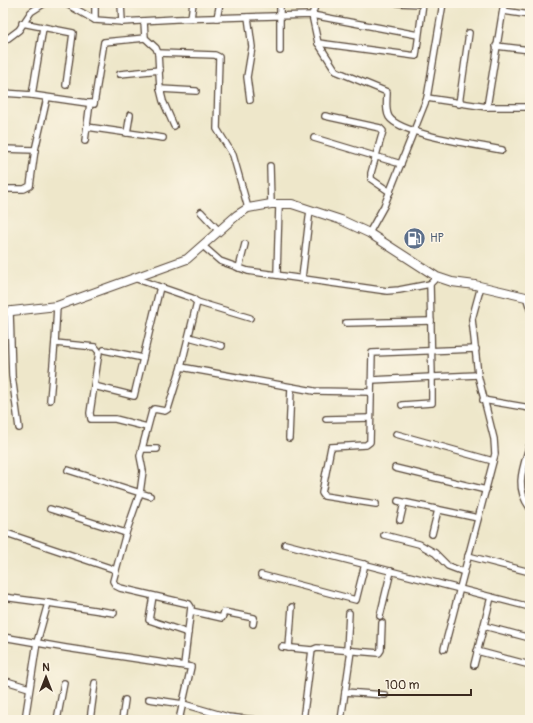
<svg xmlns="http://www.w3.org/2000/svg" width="533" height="723" font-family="Pangolin,sans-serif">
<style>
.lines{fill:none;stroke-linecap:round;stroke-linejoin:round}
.street-casing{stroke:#564638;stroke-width:8}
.primary-casing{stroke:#564638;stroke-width:10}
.street{stroke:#fff;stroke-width:5.5}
.primary{stroke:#fff;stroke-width:8}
.labels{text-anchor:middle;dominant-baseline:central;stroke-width:3;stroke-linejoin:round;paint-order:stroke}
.service-label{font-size:12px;fill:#4e5e75;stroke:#fcf5e5;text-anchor:start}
</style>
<rect width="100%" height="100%" fill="#fcf5e5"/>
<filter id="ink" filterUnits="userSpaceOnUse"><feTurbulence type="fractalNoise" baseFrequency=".025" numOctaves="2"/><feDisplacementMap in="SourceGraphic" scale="8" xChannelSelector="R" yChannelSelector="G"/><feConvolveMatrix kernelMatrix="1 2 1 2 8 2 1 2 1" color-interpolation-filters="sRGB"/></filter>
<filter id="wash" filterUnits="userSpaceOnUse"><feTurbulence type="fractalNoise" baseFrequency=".012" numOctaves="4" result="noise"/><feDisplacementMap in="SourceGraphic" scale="16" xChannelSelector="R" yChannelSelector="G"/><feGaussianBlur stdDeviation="0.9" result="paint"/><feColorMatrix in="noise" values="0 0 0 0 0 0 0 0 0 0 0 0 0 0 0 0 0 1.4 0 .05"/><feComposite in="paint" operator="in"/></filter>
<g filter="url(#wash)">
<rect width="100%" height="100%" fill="#eee7ca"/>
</g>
<g filter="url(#ink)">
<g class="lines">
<defs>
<g id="street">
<path d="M65,3l30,17 27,2 54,-3 136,-4 106,20"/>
<path d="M121,3l1,19"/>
<path d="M280,3v48"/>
<path d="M316,3l-4,12 6,28 18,28 51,21c0,8 -2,18 2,25 12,18 90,28 113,33"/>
<path d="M398,3l25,1"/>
<path d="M503,11l27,4"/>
<path d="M248,17l4,30 -5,30 3,23"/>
<path d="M191,18l2,-15"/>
<path d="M217,18l3,-15"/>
<path d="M95,20v-17"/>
<path d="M144,21l1,17 11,10 2,5 2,36 3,12 11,25"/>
<path d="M22,23l51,10 -7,52"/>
<path d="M3,42l16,-12 12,-18 14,-9"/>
<path d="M318,43l98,13 7,-53"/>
<path d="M496,46l34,4"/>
<path d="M158,53l57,2 4,2 -2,72 16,26 15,53"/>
<path d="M120,74l40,-4"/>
<path d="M160,89l36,2"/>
<path d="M3,93l29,2 62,9 10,-62 41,-4"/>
<path d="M32,95l11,-67"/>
<path d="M427,98l60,9h43"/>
<path d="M459,104l10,-71"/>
<path d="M487,107l17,-104"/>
<path d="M325,116l55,12 3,3 -12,42v6l19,13"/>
<path d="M87,127l76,11"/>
<path d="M127,133l3,-18"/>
<path d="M314,138l87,26"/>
<path d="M85,141l5,-38"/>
<path d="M3,149l32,1"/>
<path d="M270,166l1,38"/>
<path d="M3,189h21l6,-3 5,-36 12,-52"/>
<path d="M201,212l18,19"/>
<path d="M369,233l15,-27 43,-108 16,-95"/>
<path d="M203,246l17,15 28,10 139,20 12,-1 31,-6 7,-7"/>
<path d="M239,268l6,-24"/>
<path d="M277,274l2,-69"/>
<path d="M134,278l58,20 5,4 -16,65 -13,42 -3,2 -11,-2 -2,2 -12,45 3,15 -3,22 -14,40 -13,48 3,5 4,2 69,16 2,3 -7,58"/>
<path d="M302,278l8,-68"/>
<path d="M430,284l2,93 46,-2"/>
<path d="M526,296l4,13"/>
<path d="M197,302l53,16"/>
<path d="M57,306l-2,37 40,4 4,5 -9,61 1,6h24l32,8"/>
<path d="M10,312l2,64 7,52"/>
<path d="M346,323l85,-2"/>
<path d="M189,337l33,9"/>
<path d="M104,350l39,8"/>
<path d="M181,367l133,24 57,1"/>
<path d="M372,380l60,-3v26l-30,2"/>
<path d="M94,386l40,10 26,-109"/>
<path d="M50,400l5,-59"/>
<path d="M483,400l47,8"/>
<path d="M326,419l44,-1"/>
<path d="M396,434l97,27"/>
<path d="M289,438l2,-51"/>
<path d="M530,444c-7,24 -16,43 0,64"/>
<path d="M142,449h15"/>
<path d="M395,468l91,22"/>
<path d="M68,470l82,26"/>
<path d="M398,501l80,17"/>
<path d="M376,504l-52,-8 -2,-3 9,-46 35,-2 4,-3 2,-89 104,-4"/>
<path d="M50,509l76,24"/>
<path d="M400,520l4,-17"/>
<path d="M3,532l113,38"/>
<path d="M432,534l6,-24"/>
<path d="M384,535l35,9 16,9 13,13 16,6"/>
<path d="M285,544l245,63"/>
<path d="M468,556l62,16"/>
<path d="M261,575l95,25 9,-36"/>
<path d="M153,596l-4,24 39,13"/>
<path d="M3,597l45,6 -11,39 -12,78"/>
<path d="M48,603l66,10"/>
<path d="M191,611l31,7 2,-6 30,6 -1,6"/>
<path d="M380,616l11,-45"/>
<path d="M484,626l46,12"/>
<path d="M3,637l63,11 125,19 -12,53"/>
<path d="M282,647l30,3"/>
<path d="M289,648l3,-41"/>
<path d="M444,649l51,-195 -1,-15 -16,-64 -6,-56 9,-33"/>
<path d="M347,651l2,-38"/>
<path d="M477,651l53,14"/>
<path d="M474,665l17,-68"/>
<path d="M3,680l26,8"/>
<path d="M345,692l40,3"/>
<path d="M149,699l34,5 45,13 28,3"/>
<path d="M57,720l7,-37"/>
<path d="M90,720l5,-37"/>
<path d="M122,720l3,-20"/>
<path d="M303,720l9,-70 5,-2 62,5 2,-3 1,-27"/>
<path d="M341,720l10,-69"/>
</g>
<path id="primary" d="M3,312l54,-6 130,-47 50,-44 11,-7 23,-4h21l49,16 28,13 68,44 15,5 23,3 55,13"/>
</defs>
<use href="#street" class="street-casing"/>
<use href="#primary" class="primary-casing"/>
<use href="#street" class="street"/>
<use href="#primary" class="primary"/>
</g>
</g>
<defs>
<symbol id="fuel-disc" viewBox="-11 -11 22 22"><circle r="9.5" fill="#5c6f8a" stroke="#fcf5e5"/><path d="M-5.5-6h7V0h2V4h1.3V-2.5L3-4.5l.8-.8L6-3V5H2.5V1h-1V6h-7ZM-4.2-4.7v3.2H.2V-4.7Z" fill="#fff"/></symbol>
</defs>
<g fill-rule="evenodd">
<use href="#fuel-disc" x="402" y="226" width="25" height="25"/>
</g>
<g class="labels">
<g class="service-label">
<text x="430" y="238">HP</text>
</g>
</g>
<rect width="533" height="723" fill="none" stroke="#fcf5e5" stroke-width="16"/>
<g transform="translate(46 677)" stroke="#fcf5e5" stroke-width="3" paint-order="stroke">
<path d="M0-3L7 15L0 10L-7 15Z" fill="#3b2a1e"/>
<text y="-6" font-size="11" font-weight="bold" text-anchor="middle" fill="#3b2a1e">N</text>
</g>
<path d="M379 689v6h92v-6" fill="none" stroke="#3b2a1e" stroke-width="2"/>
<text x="385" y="689" font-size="12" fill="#3b2a1e" stroke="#fcf5e5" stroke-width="3" paint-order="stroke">100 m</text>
</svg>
